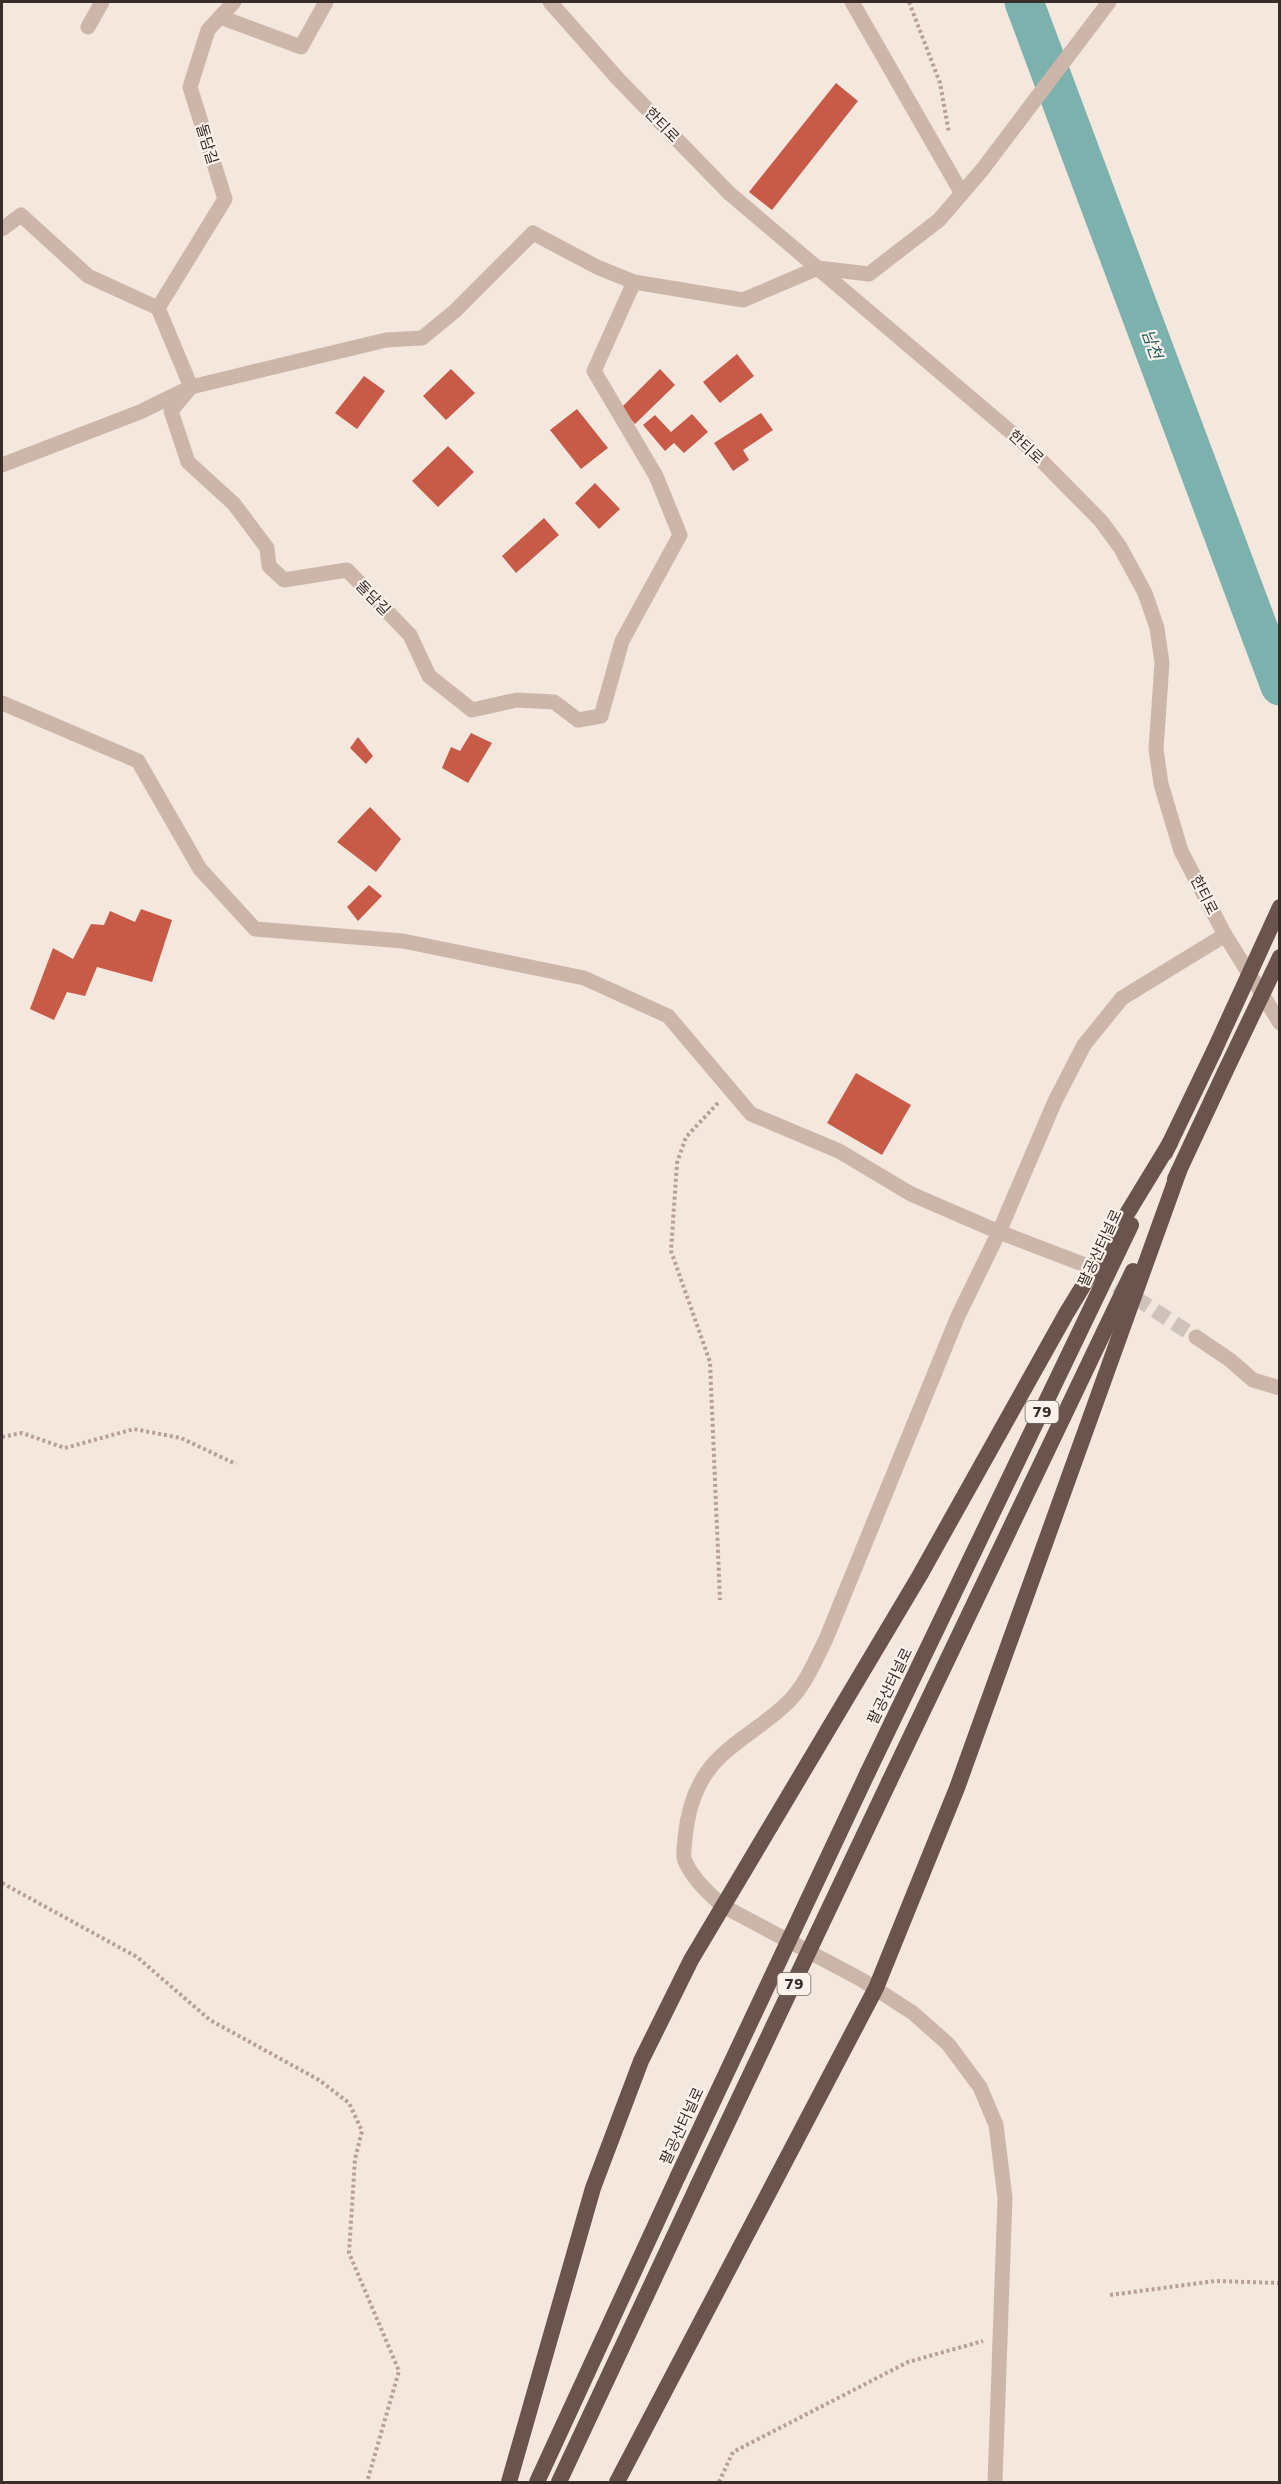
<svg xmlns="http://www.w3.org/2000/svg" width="1281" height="2484" font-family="'DejaVu Sans','Noto Sans KR',sans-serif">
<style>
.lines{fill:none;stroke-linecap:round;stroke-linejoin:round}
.river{stroke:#7cb1ae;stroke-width:39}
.building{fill:#c85b48}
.minor-tunnel{stroke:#cec2ba;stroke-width:15;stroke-dasharray:15 8;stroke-linecap:butt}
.path{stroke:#b8a094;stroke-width:4;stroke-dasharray:3 3;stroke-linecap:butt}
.minor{stroke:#ccb6aa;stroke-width:15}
.tertiary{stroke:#ccb6aa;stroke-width:15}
.trunk{stroke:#6a544d;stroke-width:16}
.trunk-bridge{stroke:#6a544d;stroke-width:16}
.labels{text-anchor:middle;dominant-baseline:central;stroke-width:4.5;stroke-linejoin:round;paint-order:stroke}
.shield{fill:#faf2eb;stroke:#736863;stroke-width:1.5}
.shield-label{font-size:14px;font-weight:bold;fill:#392d29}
.street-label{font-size:15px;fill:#392d29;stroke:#faf2eb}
.water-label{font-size:16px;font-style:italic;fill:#1e5b5a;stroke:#faf2eb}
</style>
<rect width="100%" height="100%" fill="#f3e7de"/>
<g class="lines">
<path class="river" d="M1024,2l256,684"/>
</g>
<g class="building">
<path d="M836,83l22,18 -86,109 -23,-18z"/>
<path d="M737,354l17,22 -34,27 -17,-21z"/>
<path d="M451,369l24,24 -29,27 -23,-24z"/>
<path d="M660,369l15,16 -40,39 -14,-16z"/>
<path d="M364,376l21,15 -28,38 -22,-16z"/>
<path d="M577,409l31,39 -27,21 -31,-39z"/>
<path d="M761,413l12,17 -30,20 6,10 -16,11 -19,-28z"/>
<path d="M692,414l16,18 -24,21 -10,-10 -9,8 -22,-26 12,-10 16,17z"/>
<path d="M448,446l26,26 -36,35 -26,-26z"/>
<path d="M595,483l25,26 -21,20 -24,-26z"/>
<path d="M544,518l15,17 -43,38 -14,-17z"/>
<path d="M471,733l21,10 -24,40 -26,-15 9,-21 9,4z"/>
<path d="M358,737l15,19 -7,8 -16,-16z"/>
<path d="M370,807l31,32 -25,33 -39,-30z"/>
<path d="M369,885l13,11 -24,25 -11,-14z"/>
<path d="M141,909l31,11 -20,62 -55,-15 -12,29 -18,-4 -13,28 -24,-11 23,-61 20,11 18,-35 13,1 6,-14 25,11z"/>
<path d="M856,1073l55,32 -29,50 -55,-32z"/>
</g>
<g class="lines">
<path class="minor-tunnel" d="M1097,1273l99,64"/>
<g class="path">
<path d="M909,2l31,81 9,50"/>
<path d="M718,1103l-32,34 -9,26 -6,88 39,111 10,238"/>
<path d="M2,1437l20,-4 43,15 69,-19 47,9 55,26"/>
<path d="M2,1883l135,74 73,63 109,60 30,23 13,28 -7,28 -6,94 50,118 -32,111"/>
<path d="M1110,2295l105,-14 65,2"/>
<path d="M719,2482l14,-30 175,-90 75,-21"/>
</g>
<g class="minor">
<path d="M234,2l-26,28 -18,57 35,112 -67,109 33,79 -20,24 17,51 46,42 33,44 2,18 15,14 63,-10 63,65 19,41 43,34 45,-10 37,2 24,18 23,-4 21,-75 58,-106 -24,-59 -62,-105 40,-89"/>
<path d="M852,2l109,190"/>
<path d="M220,17l81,30 25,-45"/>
<path d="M88,27l14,-25"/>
<path d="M2,229l19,-14 67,61 70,32"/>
<path d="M2,465l138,-53 51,-25 195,-47 36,-2 33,-27 78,-78 64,34 37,15 109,18 75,-32 51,6 70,-54 43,-50 127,-168"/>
<path d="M2,703l136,58 62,108 55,60 148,12 181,37 84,38 83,98 88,37 72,43 88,38 86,33"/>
<path d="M1196,1337l34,23 23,20 27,8"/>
<path d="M995,2482l10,-284 -9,-73 -16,-38 -32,-43 -35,-31 -51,-33 -139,-74c-15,-13 -30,-27 -38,-45 -3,-6 0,-16 0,-23 3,-31 12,-60 36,-82 22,-21 50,-35 71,-58 15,-17 24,-39 34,-59l132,-323 41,-84 56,-131 29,-56 38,-47 103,-63"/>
</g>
<path class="tertiary" d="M550,2l69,78 110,113 296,251 76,77 19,26 25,46 12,35 5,35 -6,86 5,35 20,67 44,84 55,88"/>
<g class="trunk">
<path d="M1165,1153l49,-102"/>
<path d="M1175,1179l50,-107"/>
<path d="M868,1772l263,-547"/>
<path d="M889,1782l244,-511"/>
<path d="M509,2482l84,-294 48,-127 50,-101 229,-385 146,-261 104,-171"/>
<path d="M537,2482l141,-306"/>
<path d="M559,2482l139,-297"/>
<path d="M617,2482l259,-494 81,-200 222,-617"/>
</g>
<g class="trunk-bridge">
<path d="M1214,1051l66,-144"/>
<path d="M1225,1072l55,-115"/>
<path d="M678,2176l190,-404"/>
<path d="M698,2185l191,-403"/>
</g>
</g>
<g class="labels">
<g class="shield">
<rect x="1025.5" y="1401" width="33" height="22" rx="4.5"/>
<rect x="777.5" y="1973" width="33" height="22" rx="4.5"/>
</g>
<g class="shield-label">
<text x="1042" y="1412">79</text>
<text x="794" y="1984">79</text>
</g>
<g class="street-label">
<text transform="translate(662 125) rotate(46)">한티로</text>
<text transform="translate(207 144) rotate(73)">돌담길</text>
<text transform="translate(1026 447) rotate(43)">한티로</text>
<text transform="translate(373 598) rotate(46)">돌담길</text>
<text transform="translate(1204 895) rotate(63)">한티로</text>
<text transform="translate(1100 1248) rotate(-65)">팔공산터널로</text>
<text transform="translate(890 1686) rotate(-64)">팔공산터널로</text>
<text transform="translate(682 2126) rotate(-65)">팔공산터널로</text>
</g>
<g class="water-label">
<text transform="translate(1152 344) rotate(70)">남천</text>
</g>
</g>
<rect width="1281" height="2484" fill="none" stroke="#392d29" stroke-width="6"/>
</svg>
